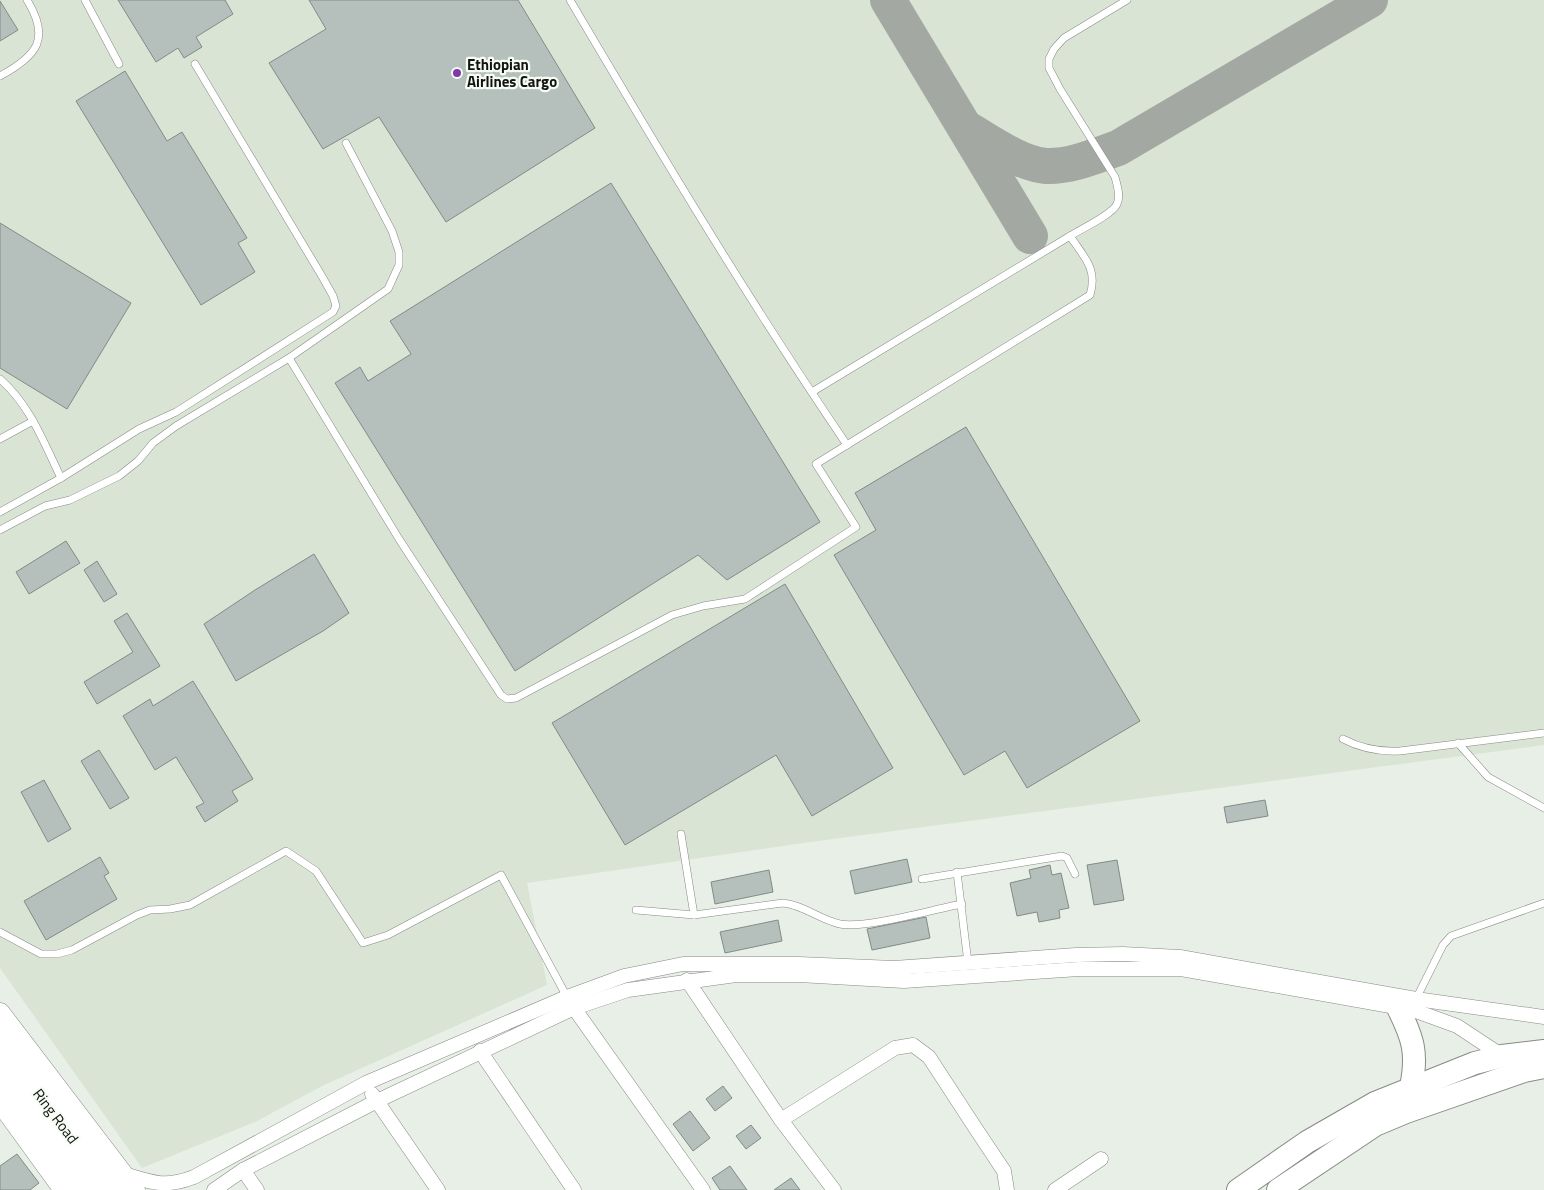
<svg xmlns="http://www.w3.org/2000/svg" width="1544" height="1190" font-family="'Titillium Web',sans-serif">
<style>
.built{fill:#d9e4d5}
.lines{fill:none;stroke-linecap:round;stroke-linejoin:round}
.taxiway{stroke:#a4a8a2;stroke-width:36}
.building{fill:#b5c0bc;stroke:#818c88}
.lane-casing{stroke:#868b84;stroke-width:8}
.street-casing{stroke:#868b84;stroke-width:15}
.secondary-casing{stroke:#868b84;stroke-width:21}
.primary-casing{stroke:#868b84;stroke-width:24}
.highway-casing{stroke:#868b84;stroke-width:28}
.lane{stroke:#fff;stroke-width:7}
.street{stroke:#fff;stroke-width:14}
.secondary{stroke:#fff;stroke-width:20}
.primary{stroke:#fff;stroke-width:22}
.highway{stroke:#fff;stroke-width:26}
.poi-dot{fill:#8038aa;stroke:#f6fcf3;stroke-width:2}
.labels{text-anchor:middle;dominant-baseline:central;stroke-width:4.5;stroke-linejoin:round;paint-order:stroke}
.poi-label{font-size:15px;font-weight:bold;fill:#121412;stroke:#f6fcf3;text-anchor:start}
.street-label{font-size:15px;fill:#121412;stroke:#f6fcf3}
</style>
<rect width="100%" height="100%" fill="#e8efe6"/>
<path class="built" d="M0,0h1544v745l-741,98 -276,40 20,102 -223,100 -67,36 -115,47 -142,-200z"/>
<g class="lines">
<g class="taxiway">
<path d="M888,0l142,236"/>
<path d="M966,128c22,13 54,36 80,38 25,1 49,-10 72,-18l252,-148"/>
</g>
</g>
<g class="building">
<path d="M118,0h107l8,14 -37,23 6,10 -18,11 -6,-10 -22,14z"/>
<path d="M309,0h209l77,128 -149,94 -67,-105 -56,32 -54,-86 57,-34z"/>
<path d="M0,1l18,29 -18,11z"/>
<path d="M125,71l42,70 15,-9 65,106 -9,5 17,29 -54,33 -125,-204z"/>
<path d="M611,183l209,339 -93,58 -29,-25 -183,116 -180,-288 25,-16 8,14 43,-27 -21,-33z"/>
<path d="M0,223l131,80 -64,106 -67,-41z"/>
<path d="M966,427l174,294 -113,67 -22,-37 -41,24 -130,-220 42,-25 -21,-37z"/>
<path d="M66,541l14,22 -51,31 -13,-22z"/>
<path d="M314,554l35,59 -26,18 -87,50 -32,-57 51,-34z"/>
<path d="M97,561l20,33 -13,8 -20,-32z"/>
<path d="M785,584l108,184 -81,48 -36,-61 -151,90 -73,-122z"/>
<path d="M127,613l33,53 -63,38 -13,-22 49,-30 -19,-31z"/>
<path d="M193,681l60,98 -21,12 6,10 -33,21 -9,-15 8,-4 -28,-46 -21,13 -32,-54 27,-17 3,7z"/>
<path d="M99,750l30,48 -19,11 -29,-48z"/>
<path d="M44,780l27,49 -23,13 -27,-50z"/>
<path d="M1265,800l3,16 -41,7 -3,-16z"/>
<path d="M100,857l9,16 -5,3 13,23 -71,41 -22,-39z"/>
<path d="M907,859l5,23 -57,12 -5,-23z"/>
<path d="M1117,860l7,40 -30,5 -7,-40z"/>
<path d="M1050,865l2,10 9,-2 8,35 -10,2 1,8 -21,4 -2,-10 -20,4 -7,-33 21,-5 -2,-8z"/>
<path d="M769,870l4,22 -58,12 -4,-22z"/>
<path d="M926,917l4,21 -58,12 -5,-21z"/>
<path d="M778,920l4,21 -57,12 -5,-21z"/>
<path d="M723,1086l9,12 -17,13 -9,-12z"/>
<path d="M690,1111l20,27 -17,13 -20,-27z"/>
<path d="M751,1125l10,13 -15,11 -10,-13z"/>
<path d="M17,1154l22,29 -9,7h-30v-24z"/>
<path d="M730,1166l17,24h-27l-8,-12z"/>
<path d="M791,1178l9,12h-26z"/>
</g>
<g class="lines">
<defs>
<g id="lane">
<path d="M85,0l34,64"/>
<path d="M570,0c89,151 179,301 277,445"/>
<path d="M0,76c37,-20 51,-37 27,-76"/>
<path d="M289,358l110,181 102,156 6,4 9,-1 156,-83 31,-9 42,-7 111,-72 -40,-63 274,-169c8,-26 -6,-38 -20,-59 11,-7 42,-21 47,-32 4,-8 0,-19 -2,-27l-55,-88 -11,-21v-9l5,-10 10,-11 63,-38"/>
<path d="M0,379c30,26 44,64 61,99"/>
<path d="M812,392l258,-156"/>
<path d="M0,439l33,-18"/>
<path d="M0,512l61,-34 78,-49 37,-17 157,-100 3,-6 -3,-10 -10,-18 -128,-214"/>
<path d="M0,530l45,-24 25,-6 49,-24 19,-15 15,-18 23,-17 113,-68 99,-69 11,-24v-13l-7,-21 -46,-88"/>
<path d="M1343,739c19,10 36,13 57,12l144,-18"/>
<path d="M1458,743l30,34 56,31"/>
<path d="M681,834l13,81"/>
<path d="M957,872l11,91"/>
<path d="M922,879l140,-23 5,2 8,16"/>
<path d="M636,910l58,5 89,-12c21,2 37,17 57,21 25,5 94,-15 122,-20"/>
<path d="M0,932l41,22h16l15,-4 65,-35 13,-5 20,-1 20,-4 96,-54 30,20 47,72 25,-8 113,-60 66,122"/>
<path d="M1416,999l27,-54 8,-9 93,-33"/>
</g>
<g id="street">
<path d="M687,980l94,140 53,70"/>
<path d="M574,1008l129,182"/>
<path d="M480,1051l94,139"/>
<path d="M372,1094l66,96"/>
<path d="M781,1120l114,-72 18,-3 16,12 47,72 28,42 3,19"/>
<path d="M243,1170l14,20"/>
<path d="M124,1174c29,9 41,14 70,3l172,-94 201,-86 57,-21 59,-12h116l95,4 182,-13 47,-1 57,3 236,42 128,18"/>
<path d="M214,1190l29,-20 134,-69 197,-93 54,-18 108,-15h63l105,6 175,-12h102l232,41 44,16 47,31"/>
<path d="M1055,1190l46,-31"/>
</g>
<g id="secondary">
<path d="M0,1013l135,177"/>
<path d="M0,1102l64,88"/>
</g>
<g id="primary">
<path d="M1398,1008c15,30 20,45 13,79"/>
<path d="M1238,1190l69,-48 68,-39 100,-40 27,-7 42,-5"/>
<path d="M1278,1190l97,-65 31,-13 118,-41 20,-4"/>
</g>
<g id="highway">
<path d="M0,1041l112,149"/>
<path d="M0,1074l88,116"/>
</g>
</defs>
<use href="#lane" class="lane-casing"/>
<use href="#street" class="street-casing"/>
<use href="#secondary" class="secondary-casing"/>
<use href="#primary" class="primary-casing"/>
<use href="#highway" class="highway-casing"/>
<use href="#lane" class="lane"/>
<use href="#street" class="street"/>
<use href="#secondary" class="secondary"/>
<use href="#primary" class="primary"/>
<use href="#highway" class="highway"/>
</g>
<circle class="poi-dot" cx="457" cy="73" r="5"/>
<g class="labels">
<g class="poi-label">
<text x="467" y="64">Ethiopian<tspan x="467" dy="17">Airlines Cargo</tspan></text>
</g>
<g class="street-label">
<text transform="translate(56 1116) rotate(53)">Ring Road</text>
</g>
</g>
</svg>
